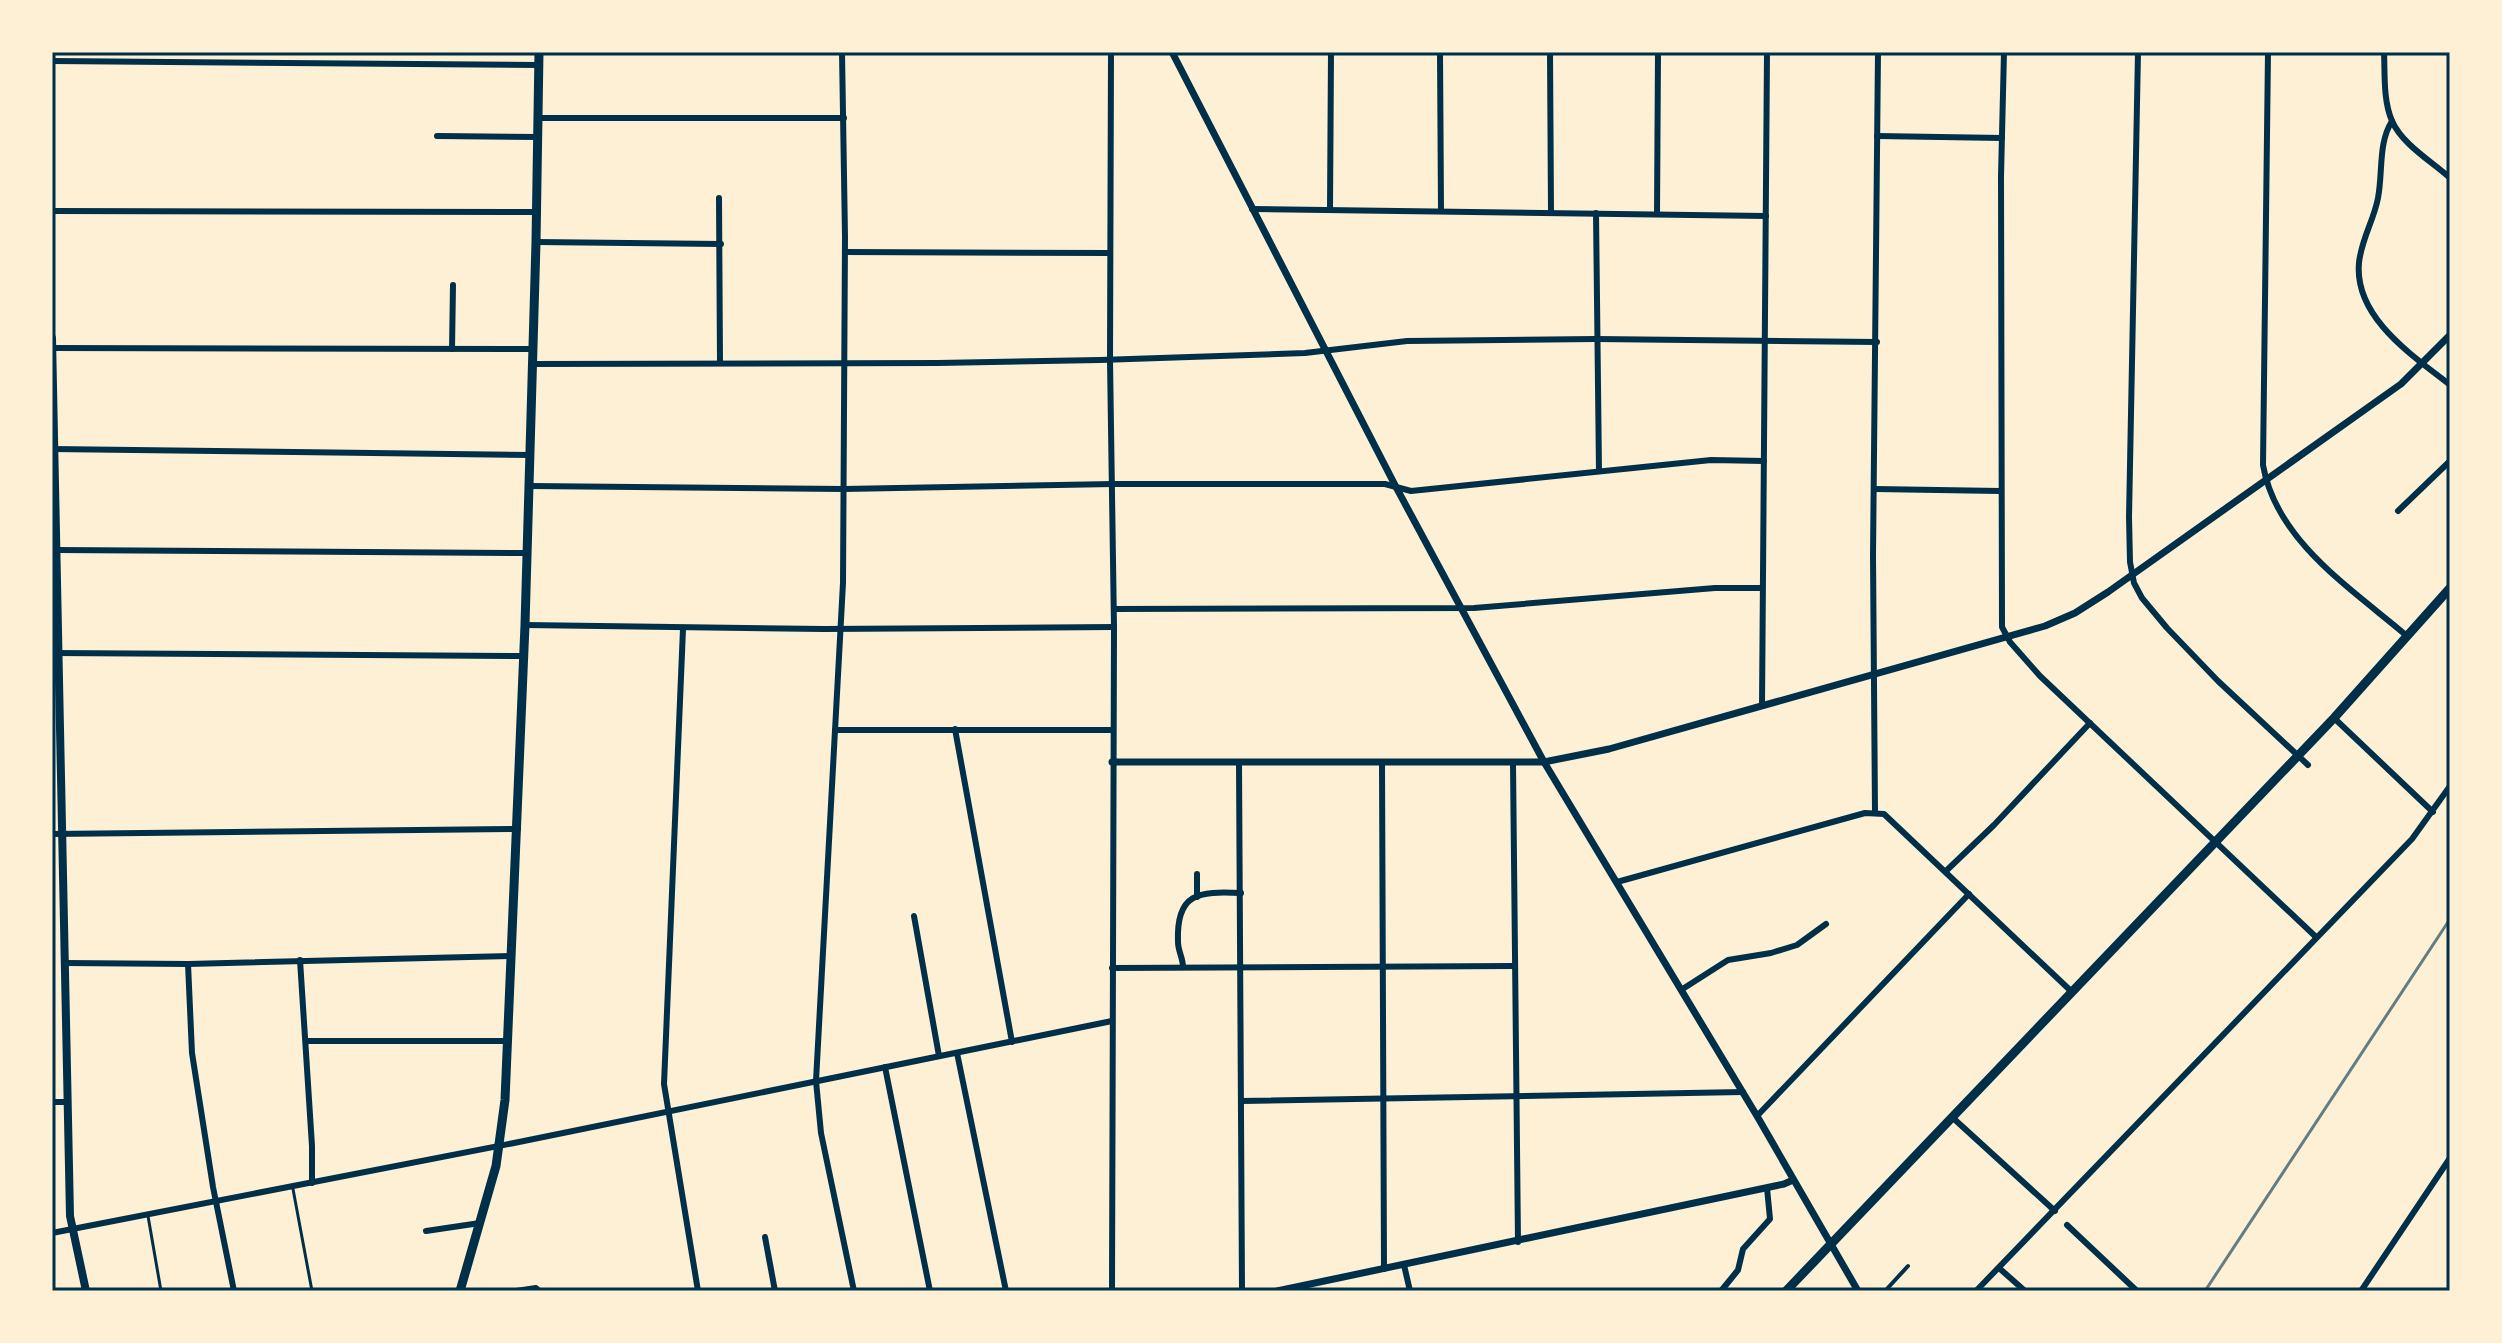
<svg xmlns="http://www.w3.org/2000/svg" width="2502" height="1343" font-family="Helvetica,sans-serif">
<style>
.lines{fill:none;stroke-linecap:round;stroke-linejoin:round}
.service{stroke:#003049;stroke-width:3}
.pedestrian{stroke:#003049;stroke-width:4}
.minor{stroke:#003049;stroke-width:6}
.tertiary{stroke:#003049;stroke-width:7}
.secondary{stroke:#003049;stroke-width:8}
.primary{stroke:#003049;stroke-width:9}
.trunk{stroke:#003049;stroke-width:9}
.rail{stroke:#657d81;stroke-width:3}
.neatline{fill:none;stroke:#003049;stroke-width:3}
</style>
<rect width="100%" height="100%" fill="#fdf0d5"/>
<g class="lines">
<g class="service">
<path d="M293,1189l19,102"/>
<path d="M148,1216l13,75"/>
</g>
<path class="pedestrian" d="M1885,1291l23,-25"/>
<g class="minor">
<path d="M842,52l3,185 -2,346 -27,498 5,52 33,158"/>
<path d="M1111,52l-1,308 4,267 -2,664"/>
<path d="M1440,52l1,158"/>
<path d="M1550,52l1,160"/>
<path d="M2004,52l-3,124 1,451 8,15 30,34 276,261"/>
<path d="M2138,52l-9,465 1,45 4,21 8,15 25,30 51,53 90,84"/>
<path d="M2268,52l-5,413c13,76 89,124 144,171"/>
<path d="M2384,52c1,22 -1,48 8,69 10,23 39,40 58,57"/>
<path d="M52,61l486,4"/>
<path d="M537,118h307"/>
<path d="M2392,121c-14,22 -9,51 -14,77 -4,22 -17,42 -19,65 -5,54 53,92 91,122"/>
<path d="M437,136l100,1"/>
<path d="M1877,136l125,2"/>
<path d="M719,198l1,165"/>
<path d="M1252,209l514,7"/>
<path d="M1330,209l1,-157"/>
<path d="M52,211l485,1"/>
<path d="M1596,213l3,258"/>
<path d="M1657,214l1,-162"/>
<path d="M536,242l185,2"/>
<path d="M845,252l265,1"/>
<path d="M52,348l481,1"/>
<path d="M452,349l1,-64"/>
<path d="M533,364l405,-1 162,-3 205,-7 102,-12 189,-2 281,3"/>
<path d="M52,449l478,6"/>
<path d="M530,486l314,3 269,-5h272l26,7 300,-31 53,1"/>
<path d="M1875,489l125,2"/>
<path d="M2398,511l52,-50"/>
<path d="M56,550l471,3"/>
<path d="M1114,609l360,-1 241,-20h47"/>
<path d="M525,625l299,4 290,-2"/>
<path d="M683,629l-19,455 34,207"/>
<path d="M52,653l472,3"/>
<path d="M1762,706l5,-654"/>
<path d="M2334,718l99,94"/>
<path d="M955,729l57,313"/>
<path d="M835,730h277"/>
<path d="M1239,763l3,528"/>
<path d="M1382,764l2,505"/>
<path d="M1513,764l5,478"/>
<path d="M1875,812l-2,-256 5,-504"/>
<path d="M52,834l466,-5"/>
<path d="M1946,871l48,-46 96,-102"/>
<path d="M1617,882l248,-69 19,1 188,178"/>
<path d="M1197,897v-23"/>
<path d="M914,916l25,140"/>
<path d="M300,960l12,186v37"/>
<path d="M65,963l123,1 324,-8"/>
<path d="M188,964l4,89 21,134 21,104"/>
<path d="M1183,967c0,-9 -5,-16 -5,-25 -2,-49 20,-51 63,-49"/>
<path d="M1112,968l402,-2"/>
<path d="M1681,990l47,-30 43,-7 26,-8 29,-21"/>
<path d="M306,1041h202"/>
<path d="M957,1053l49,238"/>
<path d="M885,1067l45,224"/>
<path d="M1241,1101l502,-9"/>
<path d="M52,1102h16"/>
<path d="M1757,1116l212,-222"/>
<path d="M1953,1118l102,93"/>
<path d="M2067,1225l70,66"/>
<path d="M426,1231l54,-8"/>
<path d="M52,1233l462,-90 598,-122"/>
<path d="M765,1237l10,54"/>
<path d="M1404,1265l6,26"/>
<path d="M1999,1268l26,23"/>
<path d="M516,1291l20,-3 3,3"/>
<path d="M1721,1291l17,-21 5,-21 27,-30 -3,-31"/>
<path d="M1976,1291l436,-452 38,-53"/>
<path d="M2361,1291l89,-133"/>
</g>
<g class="tertiary">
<path d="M1172,52l224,435 148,275 213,354 101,175"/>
<path d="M1112,762h432l65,-13 436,-123 30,-13 33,-21 293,-208 49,-49"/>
<path d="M1277,1291l507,-107 9,-4"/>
</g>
<path class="secondary" d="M52,338l18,878 16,75"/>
<path class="primary" d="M1786,1291l548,-573 116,-130"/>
<path class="trunk" d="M460,1291l36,-125 9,-66 20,-475 11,-383 3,-190"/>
<path class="rail" d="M2205,1291l245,-372"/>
</g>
<rect width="2502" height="1343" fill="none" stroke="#fdf0d5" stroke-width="108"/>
<rect x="54" y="54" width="2394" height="1235" class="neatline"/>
</svg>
